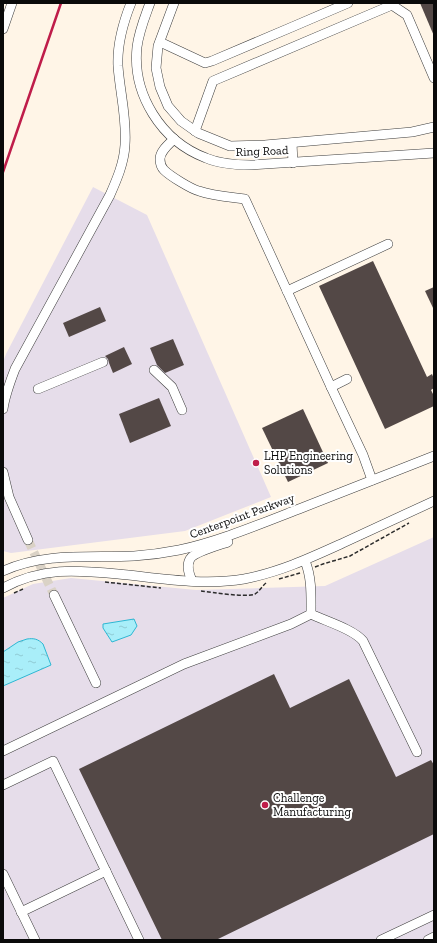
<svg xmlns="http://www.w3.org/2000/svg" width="437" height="943" font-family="'Zilla Slab',serif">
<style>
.industrial{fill:#e6ddea}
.water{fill:url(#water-ripples);stroke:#2db7d3}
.building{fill:#534846}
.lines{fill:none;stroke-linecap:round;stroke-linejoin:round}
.minor-tunnel{stroke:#dad2c6;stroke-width:9;stroke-dasharray:9 4.5;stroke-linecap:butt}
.minor-casing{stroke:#3d3d3d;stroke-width:10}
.path{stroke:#2c2c2c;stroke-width:1.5;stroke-dasharray:4 2;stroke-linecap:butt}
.minor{stroke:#fff;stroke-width:9}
.rail{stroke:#bf1d4a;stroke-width:2.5}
.poi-dot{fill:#bf1d4a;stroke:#fff;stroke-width:1.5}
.labels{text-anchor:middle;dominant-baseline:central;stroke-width:4;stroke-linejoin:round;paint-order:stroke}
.street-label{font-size:12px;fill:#0a0a0a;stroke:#fff}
.poi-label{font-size:12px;fill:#0a0a0a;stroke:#fff;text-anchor:start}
</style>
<defs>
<pattern id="water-ripples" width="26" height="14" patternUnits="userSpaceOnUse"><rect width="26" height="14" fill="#a9eef9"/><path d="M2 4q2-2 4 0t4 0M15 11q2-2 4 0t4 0" fill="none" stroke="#90cbd4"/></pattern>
</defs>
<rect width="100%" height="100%" fill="#fff5e7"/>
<g class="industrial">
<path d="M93,187l54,28 124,282 -86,34 -174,22 -8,-2v-189l3,-8z"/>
<path d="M434,537v403h-431v-342l30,-14 38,-6 125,12 129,-4z"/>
</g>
<g class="water">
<path d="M134,619l3,7 -6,9 -19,7 -9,-14v-4z"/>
<path d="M27,639c7,-1 11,0 16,5l8,21 -48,21v-34l15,-10z"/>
</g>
<g class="building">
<path d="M420,3h14v33z"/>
<path d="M373,261l54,116 5,-3 2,5v9l-3,2 3,6v10l-49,23 -66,-143z"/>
<path d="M434,287v23l-9,-19z"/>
<path d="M100,307l6,14 -37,16 -6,-14z"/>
<path d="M173,339l11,26 -19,8 -8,-8 -7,-17z"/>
<path d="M124,347l8,17 -19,9 -4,-10 -1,-4 -3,-3z"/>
<path d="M159,398l12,28 -41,17 -11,-29z"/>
<path d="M303,409l25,54 -40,19 -26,-54z"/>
<path d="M274,674l16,34 59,-29 47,98 35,-17 3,5v69l-218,106h-54l-83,-171z"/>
</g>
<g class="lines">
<path class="minor-tunnel" d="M28,540l26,55"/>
<defs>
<g id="minor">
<path d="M150,3c-5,14 -11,28 -13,44 -5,47 24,94 69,111 14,6 29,7 45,7l183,-12"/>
<path d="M174,3l-16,43 -2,22 4,19 8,19 13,15 17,12 32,13 35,-1 147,-13 22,-5"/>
<path d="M3,29l9,-26"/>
<path d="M160,42l45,21 7,-2 80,-34 56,-24"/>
<path d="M195,131l18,-50 179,-76 15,10 27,63"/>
<path d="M174,139c-5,5 -14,12 -14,20 0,4 1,8 4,11 6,6 27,19 35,21 14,5 31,6 46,8l86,188 32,68 9,25"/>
<path d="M292,143l1,20"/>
<path d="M287,291l101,-47"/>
<path d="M154,370l18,17 10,23"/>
<path d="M331,387l16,-8"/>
<path d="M38,389l65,-27"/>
<path d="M3,409c2,-14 7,-27 12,-40l95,-174c7,-16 14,-32 15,-50 2,-27 -5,-52 -7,-79 -1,-22 5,-43 13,-63"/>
<path d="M3,472l6,25 19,43"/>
<path d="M3,571c42,-19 87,-13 131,-15 15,-1 30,-3 45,-6 41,-9 81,-26 120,-41 45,-18 90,-35 135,-53"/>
<path d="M192,581c-3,-7 -6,-15 -2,-22 4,-7 30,-14 38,-17"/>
<path d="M3,588c39,-21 73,-18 115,-14 41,4 84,12 126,5 36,-7 66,-21 99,-36 31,-14 61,-28 91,-42"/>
<path d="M54,595l42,88"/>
<path d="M311,614c14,7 42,15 52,27l54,111"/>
<path d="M3,751l181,-87 107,-40 20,-10c0,-18 1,-36 -6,-53"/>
<path d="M3,785l50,-24 86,179"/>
<path d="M3,874l32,66"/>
<path d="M21,912l85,-41"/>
<path d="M381,940l53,-25"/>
<path d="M428,940l6,-3"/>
</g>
</defs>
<use href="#minor" class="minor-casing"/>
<g class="path">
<path d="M315,567l8,-3 27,-8 59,-33"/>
<path d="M279,579l21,-6"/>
<path d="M105,582l56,6"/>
<path d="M201,591c11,1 45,7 54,3 4,-2 7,-8 11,-11"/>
<path d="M14,593l9,-4"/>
</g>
<use href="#minor" class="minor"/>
<path class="rail" d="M3,172l58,-169"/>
</g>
<g class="poi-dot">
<circle cx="256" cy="463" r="4"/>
<circle cx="265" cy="805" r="4"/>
</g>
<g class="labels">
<g class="street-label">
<text transform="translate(262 151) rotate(-2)">Ring Road</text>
<text transform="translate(242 516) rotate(-20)">Centerpoint Parkway</text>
</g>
<g class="poi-label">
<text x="264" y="456">LHP Engineering<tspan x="264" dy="14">Solutions</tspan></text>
<text x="273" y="798">Challenge<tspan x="273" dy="14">Manufacturing</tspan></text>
</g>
</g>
<rect width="437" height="943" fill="none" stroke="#0a0a0a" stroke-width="8"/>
</svg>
